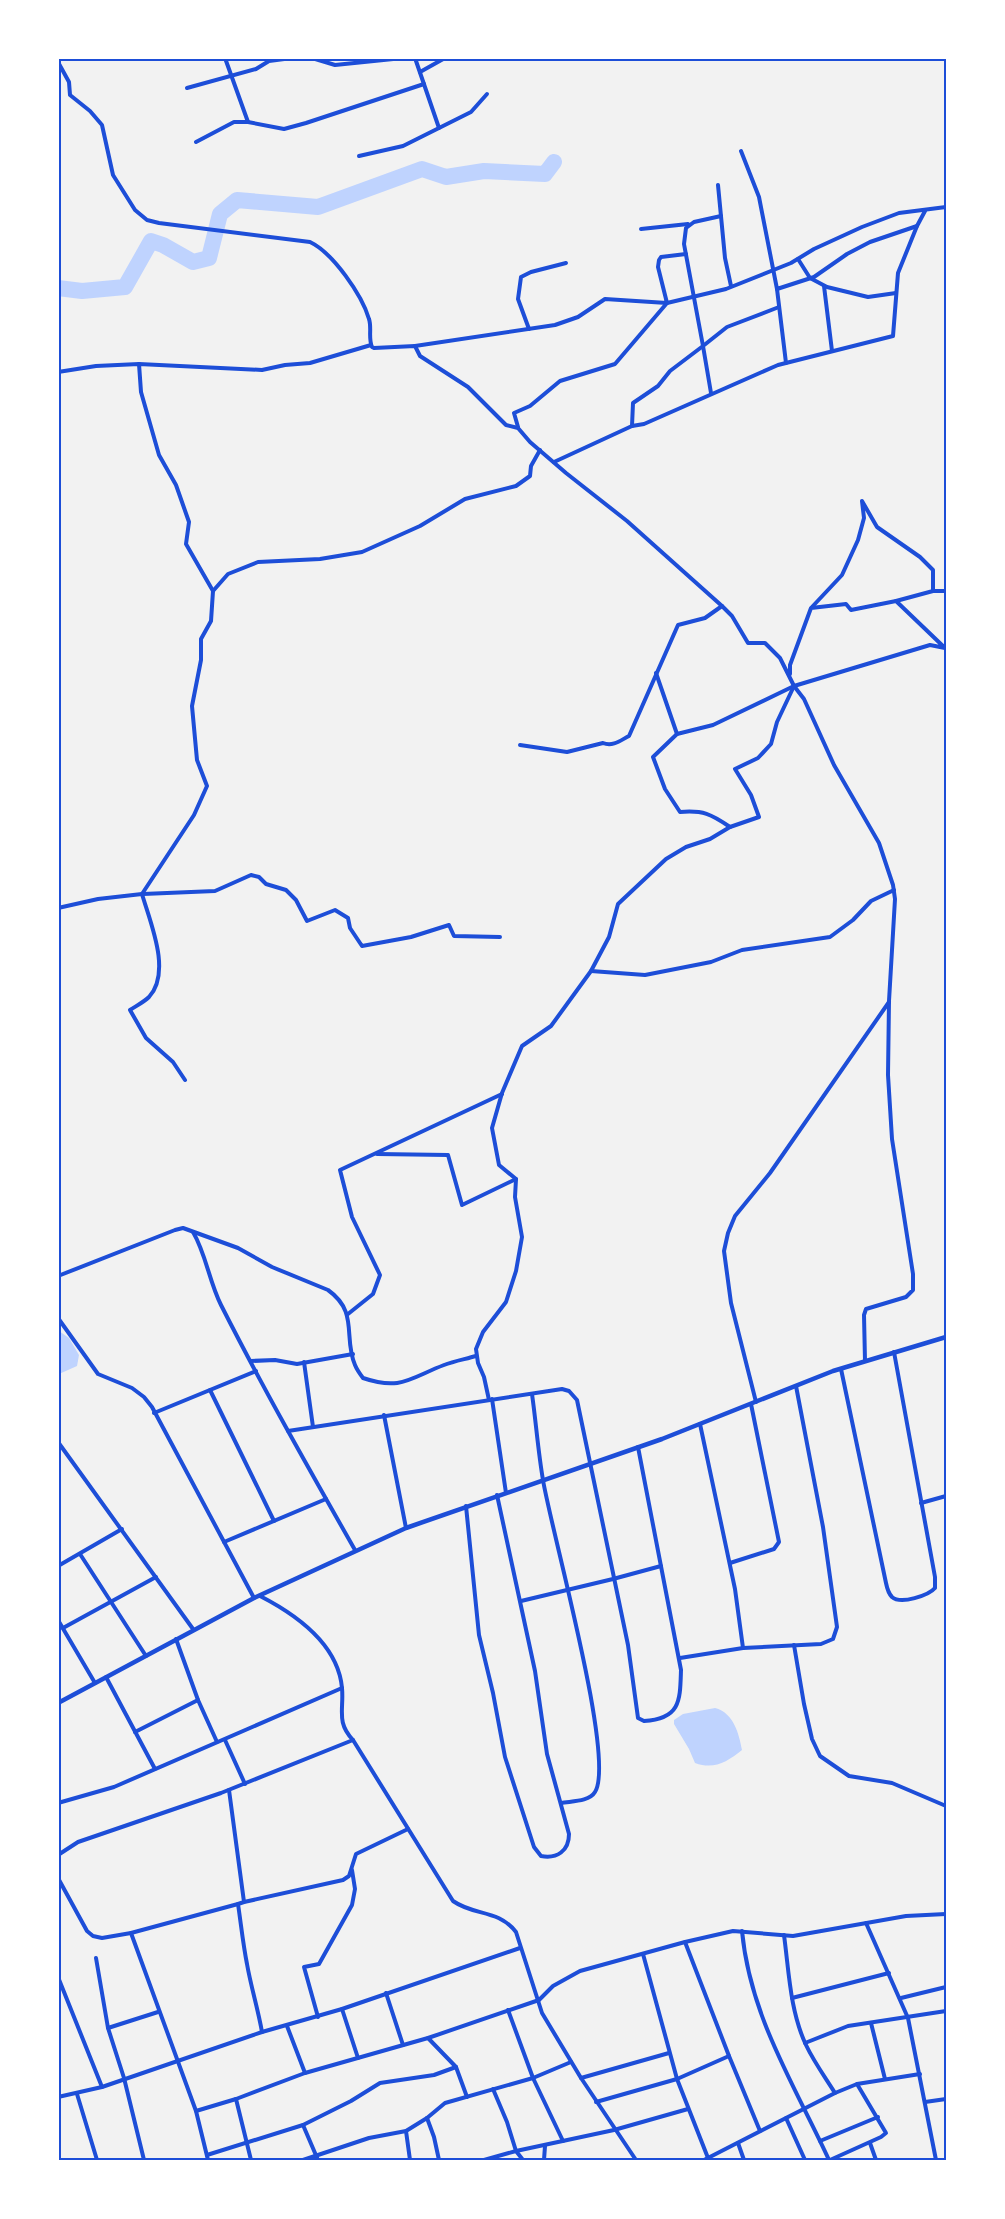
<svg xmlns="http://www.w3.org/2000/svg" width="1005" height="2219" font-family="Inter,sans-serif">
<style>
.water{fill:#bfd3fe}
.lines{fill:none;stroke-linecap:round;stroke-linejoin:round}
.river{stroke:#bfd3fe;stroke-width:16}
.minor{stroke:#1d4ed8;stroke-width:4}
.tertiary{stroke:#1d4ed8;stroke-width:4.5}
.neatline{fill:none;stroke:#1d4ed8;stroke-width:2}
</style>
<rect width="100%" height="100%" fill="#f2f2f2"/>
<g class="water">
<path d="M59,1331l10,7 10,17 -2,11 -18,8z"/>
<path d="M715,1708c19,5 24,26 27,42 -15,12 -28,20 -47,13l-6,-14 -15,-25v-4l9,-6z"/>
</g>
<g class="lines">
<path class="river" d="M58,288l24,3 43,-4 26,-46 12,4 30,17 16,-4 11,-44 17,-14 81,7 104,-38 24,8 38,-6 61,3 9,-12"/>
<g class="minor">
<path d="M225,58l23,64"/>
<path d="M312,58l23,7 68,-7"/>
<path d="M415,58l24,70"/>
<path d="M58,62l11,20 1,13 20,16 12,14 11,50 22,35 12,10 12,3 151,19c23,11 52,53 59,77 3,9 -1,19 3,28l2,1 41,-2 5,10 48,31 38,38 12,3 12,14 36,31 61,48 95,85 10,10 16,27h17l15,15 14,28 10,13 30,66 45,78 14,42 2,14 -6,102 -1,74 4,64 21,135v16l-7,7 -40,12 -2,6 1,46"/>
<path d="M420,72l25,-14"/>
<path d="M187,88l69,-19 13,-8 23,-3"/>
<path d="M196,142l38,-20h14l36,7 22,-6 118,-39"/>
<path d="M741,151l18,46 18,92 37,-12 33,-23 23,-12 47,-16 8,-15"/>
<path d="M359,156l44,-10 68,-34 16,-18"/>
<path d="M718,185l7,73 6,28"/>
<path d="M641,229l47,-5"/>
<path d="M798,259l12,19 17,9 41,10 28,-4"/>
<path d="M824,286l8,65"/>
<path d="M777,289l9,74"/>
<path d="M529,329l-11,-30 3,-22 10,-5 35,-9"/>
<path d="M415,346l140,-21 23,-8 27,-18 62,4 -9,-36 1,-7 2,-3 25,-3"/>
<path d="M139,364l2,28 18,63 17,30 13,37 -3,22 27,47 -2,30 -10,18v21l-9,46 5,54 10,26 -13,29 -52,79"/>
<path d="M58,372l38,-6 43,-2 123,6 23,-5 25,-2 61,-18"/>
<path d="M711,393l-8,-47 24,-19 52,-20"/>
<path d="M632,426l1,-23 25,-17 12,-15 33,-25 -19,-102 2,-16 8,-6 27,-6"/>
<path d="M518,427l-4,-14 16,-7 30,-25 55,-17 52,-61 59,-14 65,-26 23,-14 48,-22 37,-14 47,-6"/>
<path d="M554,462l78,-36 12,-2 134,-59 115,-29 5,-63 19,-47"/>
<path d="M213,591l15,-17 30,-12 62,-3 42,-7 58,-26 45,-27 51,-13 14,-10 1,-10 9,-16"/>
<path d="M933,591h13"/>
<path d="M812,607l30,-32 16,-35 6,-22 -2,-17 15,26 43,30 13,13v21l-37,10"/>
<path d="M656,673l21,61 36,-9 81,-39 136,-41 15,3 -49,-47 -45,9 -5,-6 -35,4 -21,57v9"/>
<path d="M677,734l-24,23 12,32 15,23c23,-2 31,2 50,15"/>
<path d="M520,745l47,7 36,-9c10,4 18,-3 26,-7l49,-111 27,-7 17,-12"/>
<path d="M143,894l72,-3 36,-16 8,2 7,7 20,6 10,10 11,21 28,-11 13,8 2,10 12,18 49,-9 38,-12 5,11 46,1"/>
<path d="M58,908l40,-9 44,-5c8,28 30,78 7,103 -5,5 -13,9 -19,13l16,28 27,24 12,18"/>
<path d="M591,971l54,4 66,-13 31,-12 88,-13 23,-17 18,-19 23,-11"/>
<path d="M377,1154l71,1 14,50 54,-26"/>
<path d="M193,1232c13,22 16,49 28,73 42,83 88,164 134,245"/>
<path d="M58,1276l117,-46 8,-2 55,20 34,19 56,23c31,22 15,47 27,75 2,5 5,9 8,13 38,13 47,0 81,-13 10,-4 22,-6 32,-9"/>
<path d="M348,1314l25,-20 7,-19 -28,-58 -12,-47 162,-76"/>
<path d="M58,1318l40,56 34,14 12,9 8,10 102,191"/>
<path d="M251,1361l24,-1 22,4 56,-10"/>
<path d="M304,1362l9,65"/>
<path d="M841,1369l45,214c1,5 3,11 6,14 9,8 37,-2 43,-9v-11l-41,-225"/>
<path d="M210,1390l64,131"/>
<path d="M532,1394c4,28 6,57 11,86 8,50 73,279 52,312 -6,10 -24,9 -34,11"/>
<path d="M492,1399l14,94"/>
<path d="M489,1400l-5,-23 -6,-14 -2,-14 7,-17 23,-30 10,-31 6,-34 -7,-40 1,-18 -17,-14 -7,-37 10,-35 20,-47 29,-20 40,-55 18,-34 9,-33 48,-45 20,-12 24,-8 20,-12 29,-10 -8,-22 -16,-26 23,-11 13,-14 6,-22 17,-36"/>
<path d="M756,1402l-25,-99 -7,-52 4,-18 7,-17 35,-43 119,-171"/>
<path d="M154,1413l102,-42"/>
<path d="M384,1415l22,113"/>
<path d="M700,1424l35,165 8,59"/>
<path d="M288,1431l274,-42 7,2 8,9 51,245 10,73 6,3c37,-2 36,-21 37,-51l-43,-223"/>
<path d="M58,1442l135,187"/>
<path d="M921,1503l25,-7"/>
<path d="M466,1506l13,129 14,58 12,64 29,90 7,9c16,3 28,-5 28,-22l-22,-80 -12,-83 -38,-176"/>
<path d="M224,1542l102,-43"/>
<path d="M80,1554l66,102"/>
<path d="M730,1563l44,-14 5,-7 -28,-138"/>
<path d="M58,1566l64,-37"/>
<path d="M260,1596c35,18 78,48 82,92 2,22 -6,34 11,52l100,161c21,15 45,8 63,31l26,81 39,65 55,82"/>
<path d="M521,1601l92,-22 48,-13"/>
<path d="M58,1620l37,63"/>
<path d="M63,1628l93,-51"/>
<path d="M176,1639l22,61 19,42"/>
<path d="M794,1645l10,59 8,35 8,17 29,20 43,7 54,23"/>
<path d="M680,1658l63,-10 78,-4 12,-5 4,-12 -14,-100 -27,-141"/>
<path d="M106,1677l49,92"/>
<path d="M135,1732l63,-32"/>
<path d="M225,1740l20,44"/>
<path d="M229,1790l15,112 -6,2c3,20 5,40 9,60 4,23 11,45 15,68"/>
<path d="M58,1803l56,-16 228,-99"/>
<path d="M58,1855l20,-13 143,-49 132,-53"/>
<path d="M58,1878l29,53 6,5 9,2 29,-5 107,-29"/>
<path d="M244,1902l99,-22 6,-4 7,-22 52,-25"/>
<path d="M866,1923l42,95 28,142"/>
<path d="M742,1931c8,85 52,153 87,229"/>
<path d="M131,1933l65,178 12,49"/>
<path d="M784,1935c5,37 6,76 22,110 8,17 19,32 29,48"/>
<path d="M685,1942l44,114 31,75"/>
<path d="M643,1954l34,125 31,79"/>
<path d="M96,1958l12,70 16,50 20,82"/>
<path d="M58,1977l44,110"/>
<path d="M386,1993l17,52"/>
<path d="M792,1998l97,-25"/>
<path d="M901,1998l45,-11"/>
<path d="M342,2009l16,49"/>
<path d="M508,2010l25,68 30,63"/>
<path d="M318,2017l-14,-50 15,-3 33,-59 3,-16 -3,-19"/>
<path d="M871,2023l14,56"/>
<path d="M287,2026l18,47"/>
<path d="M108,2028l50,-16"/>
<path d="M428,2038l28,29 11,30"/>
<path d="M805,2043l43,-17 98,-15"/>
<path d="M581,2078l88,-25"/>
<path d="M493,2089l14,33 9,29 7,9"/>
<path d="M77,2094l20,66"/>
<path d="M58,2097l44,-10 160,-55 80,-23 178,-61"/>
<path d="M236,2099l15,61"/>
<path d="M596,2102l81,-23 52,-23"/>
<path d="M925,2102l21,-3"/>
<path d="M196,2111l40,-12 69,-26 123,-35 111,-38 14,-14 27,-15 105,-29 48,-11 60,5 113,-20 40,-2"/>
<path d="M427,2118l7,19 5,23"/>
<path d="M786,2118l19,42"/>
<path d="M303,2125l15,35"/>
<path d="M406,2131l4,29"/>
<path d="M820,2141l58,-24"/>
<path d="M738,2143l6,17"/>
<path d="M870,2143l6,17"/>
<path d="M207,2155l96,-30 48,-24 29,-18 54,-8 22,-8"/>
<path d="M303,2160l66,-22 37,-7 21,-13 18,-15 88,-25 38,-16"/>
<path d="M484,2160l32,-9 98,-21 74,-21"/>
<path d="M544,2160l1,-14"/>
<path d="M704,2160l131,-67 22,-9 63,-10"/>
<path d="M830,2160l51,-23 5,-4 -29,-49"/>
</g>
<path class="tertiary" d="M58,1703l196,-105 152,-70 256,-89 171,-68 113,-34"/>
</g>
<rect width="1005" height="2219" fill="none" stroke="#ffffff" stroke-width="120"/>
<rect x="60" y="60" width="885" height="2099" class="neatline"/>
</svg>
